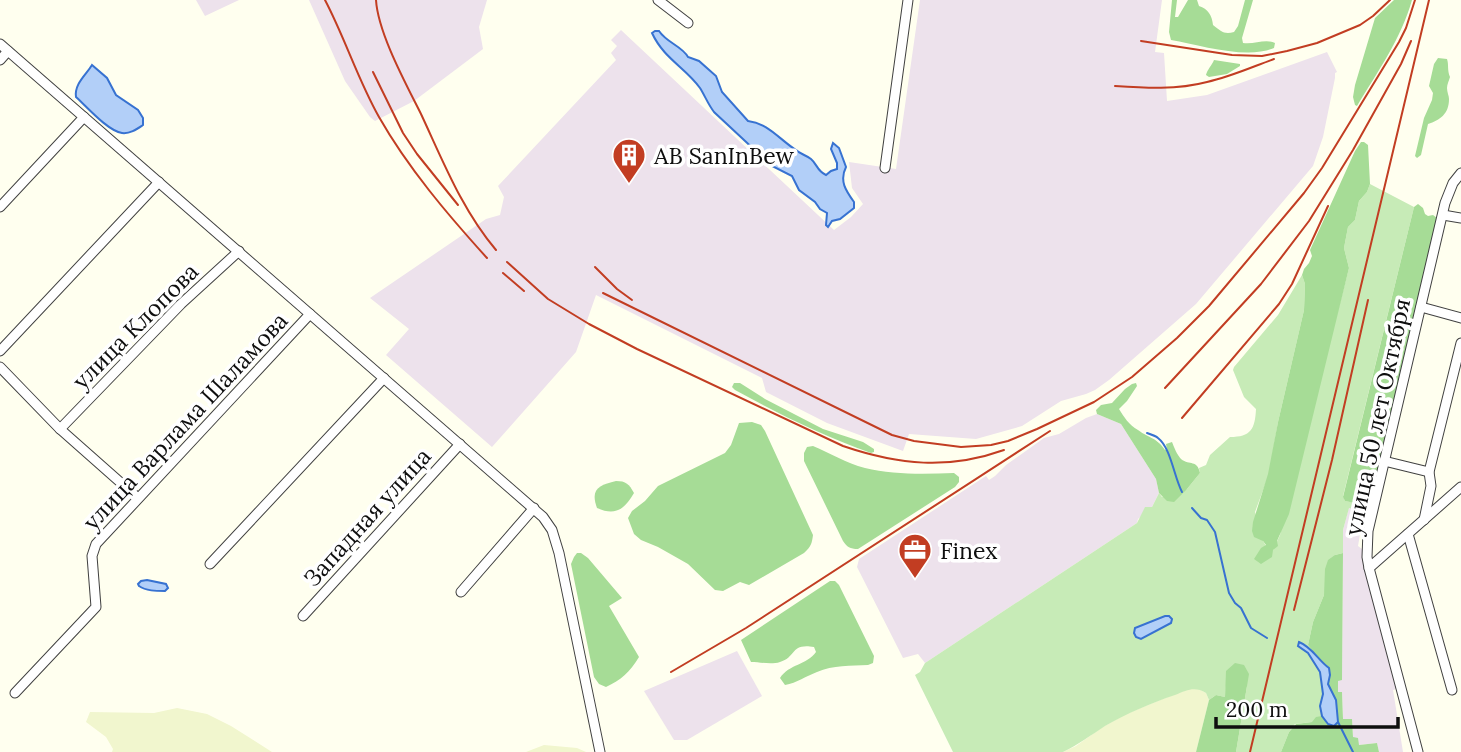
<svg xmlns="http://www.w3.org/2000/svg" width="1461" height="752" font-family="Lora,serif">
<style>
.industrial{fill:#ede2ec}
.farmland{fill:#f1f6ce}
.green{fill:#c7ebb7}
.forest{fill:#a6dc96}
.water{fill:#b2cff8;stroke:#3772d1;stroke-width:2}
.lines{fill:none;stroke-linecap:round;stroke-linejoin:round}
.stream{stroke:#3772d1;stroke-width:2}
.minor-casing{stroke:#414141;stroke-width:11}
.minor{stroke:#fff;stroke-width:9}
.rail{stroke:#c23d22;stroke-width:2}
.labels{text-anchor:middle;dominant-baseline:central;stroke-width:7;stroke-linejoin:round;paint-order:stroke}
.poi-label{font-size:23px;fill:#0e0e0e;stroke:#fff;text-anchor:start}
.street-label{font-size:23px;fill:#0e0e0e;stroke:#fff}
</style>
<rect width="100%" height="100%" fill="#ffffef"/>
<g class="industrial">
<path d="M196,0h43l-34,16z"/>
<path d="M309,0h178l-8,27 4,22 -69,52 -39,20 -5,-4 -25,-36z"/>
<path d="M920,0h242l-7,52 9,1 3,48 40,-6 120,-43 10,20 -2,1v5l-12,59 -10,29 -117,138 -87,76 -14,10 -9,4 -25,7 -39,25 -46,13 -67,-5 -6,17 -76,-28 -61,-31 -4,-14 -166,-83 -20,57 -84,95 -106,-92 23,-26 -39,-31 116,-79 14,-4 4,-18 -6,-11 118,-126 -5,-7 6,-7 -6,-6 10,-10 213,200 17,-13 12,-13 -11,-16 -3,-26 47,7z"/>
<path d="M1097,414l24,10 35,55 3,14 -7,14 -14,12 -1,4 -212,140 -7,-9 -15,4 -46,-91 2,-8 127,-83 3,4 6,-4 11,-11 38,-27 15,-4 27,-16z"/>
<path d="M1357,503l8,2 -7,41 4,3 5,1 34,138 -8,2 10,62h-24l-2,-9 -18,2 -6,-7 -1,-19h-9l-1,-27h-4v-12l4,-1 1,-149 6,-23 6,2z"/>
<path d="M737,651l25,45 -75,44h-13l-30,-49z"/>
</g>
<g class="farmland">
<path d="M1187,689h12l7,4 3,7 -13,52h-133l13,-6 25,-18 25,-14z"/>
<path d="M177,708l30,6 24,12 41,26h-160l1,-3 -7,-12 -20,-15 4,-10 64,1z"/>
<path d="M544,745l33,3 9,4h-60z"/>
</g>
<path class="green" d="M1370,184l44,23 -71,289 2,5 12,2 -2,6 -6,-1 -6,22v23l-8,2 -11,40 -11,27 -5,23 13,17 8,6 1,22 6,10 -8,24 -16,-2 -17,2 -6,8 -8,20h-45l11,-66 -21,-1 -1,12 -9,-2 -7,5 -3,-7c-11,-7 -19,-3 -31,2 -24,8 -47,18 -70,31 -14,9 -27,19 -42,26h-110l-38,-77 5,-3 5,-9 212,-140 8,-16h7l7,-14 3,4 25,-8 13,-16 -1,-5 7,-3 4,-10 20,-18c21,0 25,-8 26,-28l-12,-12 -11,-27 1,-3 44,-52 24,-40 3,9 -1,26 -26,112 -9,52 -14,38 8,29 3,5 7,4 7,-15 69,-267 -5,-20 4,-21 7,-7 4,-19 8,-9z"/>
<g class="forest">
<path d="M1172,0h5l-2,17h3l10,-17h9l2,6c9,3 13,9 14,19 8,6 11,10 21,7l4,-6 7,-26h8l-11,38 1,5c11,2 22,-5 32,0l-1,5c-27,12 -74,-3 -103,-8l-2,-8z"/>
<path d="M1394,0h18c-11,39 -34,71 -55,106l-2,-1 -2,-8 2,-12 20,-67z"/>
<path d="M1438,58l9,1c2,6 0,11 3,18 -1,4 -3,7 -3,11 0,4 2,8 2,11 0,15 -9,21 -21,25l-7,31 -4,3 -2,-2 9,-38 8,-18 1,-7 -4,-7 5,-22z"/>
<path d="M1214,60l26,4v2l-13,8 -18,3 -3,-2c1,-5 6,-10 8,-15z"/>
<path d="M1361,142h3l4,3 2,39 -3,8 -8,9 -4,19 -7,7 -4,21 5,20 -60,246 -12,27 1,5 -5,4 -1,7 -11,7 -7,-5 7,-11 5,-3 -3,-4 -9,-4 -2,-6 1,-9 15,-48 10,-52 26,-112 1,-26 -3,-9 2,-6 5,-6 3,-7 -2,-6 45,-99z"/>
<path d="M1418,204l5,4 2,6 3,2 5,-1 4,3 -67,285 -5,2 -20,-4 -2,-4 71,-290z"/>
<path d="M734,383h6l25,16 58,30 40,13 11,7v3l-3,1c-48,-17 -92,-39 -136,-63l-3,-3z"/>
<path d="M1136,383l1,3 -10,15 -8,8c5,8 10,16 19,21 12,9 18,7 27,20h2l-1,-6 6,-2c2,5 5,13 9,17 9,7 16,0 19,14l-13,16 -13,13 -7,-1 -8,-8 -3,-14 -35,-55 -24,-10 -1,-4 5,-5 11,-2 13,-14 7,-5z"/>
<path d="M752,422l9,3 4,6 48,104c-1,8 -2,12 -9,18l-55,32 -9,-3 -17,9 -8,-1 -27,-26 -30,-17 -17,-7 -7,-6 -6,-16 4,-7 13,-10 13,-15 67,-33 6,-8 8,-22z"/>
<path d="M813,446c17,7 33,17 52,22 28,7 60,6 89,5l5,4v5l-4,5 -97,62c-8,0 -11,-2 -15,-8l-39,-80v-8l3,-6z"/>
<path d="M616,481c10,0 13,3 18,12 -10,17 -19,23 -37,15 -7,-19 2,-23 19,-27z"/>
<path d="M577,553h4l7,5 34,40 -13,8 30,51c-9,15 -18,23 -33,30l-7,-3 -5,-7 -23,-113 3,-7z"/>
<path d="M1343,553l-1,127 -4,1v11h4l1,27h9l1,18 5,1 1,7 18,-2 2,9h-98l8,-20 7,-8 16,-2 4,-5 6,-1 5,8 7,2 4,-4 -2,-22 -8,-16 2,-9 -1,-6 -8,-7 -13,-17 5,-23 11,-27 1,-26 3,-9 7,-5z"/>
<path d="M830,581h5l4,4 35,71 -1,7 -5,2c-17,1 -35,0 -51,7 -11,4 -20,11 -32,13l-5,-7c9,-14 27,-13 36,-26l-2,-5c-24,-4 -17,10 -34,15 -9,3 -20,0 -29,0l-10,-22z"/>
<path d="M1235,663l9,2 5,9 -13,78h-40l13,-52 7,-5 9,2 1,-26z"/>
</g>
<g class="water">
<path d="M655,31h4c8,12 23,15 29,26l11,4 17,15 6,16 26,29c20,2 32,19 48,29 4,4 10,5 15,9 6,5 6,12 15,16l5,-4 6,-2v-6l-6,-14 2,-6 6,5 7,19c-7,14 0,24 8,35v6l-14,11 -8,2 -4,6 -2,-2 1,-12 -7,-4 -5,-7 -16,-12 -7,-14 -20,-10 -58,-54c-6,-8 -9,-16 -14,-24 -14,-20 -36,-29 -48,-55z"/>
<path d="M92,65l15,13 9,17 22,15 5,8v7c-6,4 -13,9 -21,8 -14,-2 -35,-26 -46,-36 -2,-13 10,-22 16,-32z"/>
<path d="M147,580l19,4 2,4 -3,3c-9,0 -19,0 -26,-5l-1,-2 3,-3z"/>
<path d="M1165,616h4l3,3 -1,4 -30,16 -5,-2 -2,-4 1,-5z"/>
<path d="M1299,642c13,5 19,18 30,26l1,7 -2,9 8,16 2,22 -4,4 -6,-2 -6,-8 -2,-10 3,-12 -3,-22 -12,-19 -10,-7z"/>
</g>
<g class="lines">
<g class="stream">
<path d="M1147,433c3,1 9,3 11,5 13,10 16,39 24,54"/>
<path d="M1192,508l9,10 6,2 8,12 14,61 6,10 6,5 10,20 16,10"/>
<path d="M1338,722l15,30"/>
</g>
<defs>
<g id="minor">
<path d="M658,0l30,23"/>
<path d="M0,44l543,473 9,13 7,23 41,199"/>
<path d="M0,60l8,-9"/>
<path d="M885,168l23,-168"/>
<path d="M0,207l84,-90"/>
<path d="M1443,215l18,3"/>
<path d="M1421,307l40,11"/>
<path d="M0,351l159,-169"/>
<path d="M0,367l60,62 78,69"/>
<path d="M60,429l121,-125 58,-53"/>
<path d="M1384,461l45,11"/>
<path d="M1424,520l7,-34 -2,-14 32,-129"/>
<path d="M1408,534l44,156"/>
<path d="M210,564l174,-186"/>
<path d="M1369,568l92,-81"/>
<path d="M461,592l73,-84"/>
<path d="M303,616l157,-172"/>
<path d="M15,693l81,-86 -4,-51 4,-12 214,-230"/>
<path d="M1418,752l-49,-184 -2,-11 1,-26 77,-328 8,-20 8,-10"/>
</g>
</defs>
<use href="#minor" class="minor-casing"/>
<use href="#minor" class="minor"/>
<g class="rail">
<path d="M325,0c20,38 33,80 54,117 29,51 69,98 108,141"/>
<path d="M376,0c2,33 30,84 45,114 22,47 41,96 75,136"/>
<path d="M1141,41l91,14 30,1 25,-5 30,-8 43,-18 13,-9 17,-16"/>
<path d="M373,72l30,61 14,21 41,51"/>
<path d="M1115,86c30,2 62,4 92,-4 23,-5 45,-15 67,-23"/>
<path d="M507,262l41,37 41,25 48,25 206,97c56,19 105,24 161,4"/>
<path d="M595,267l22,22 15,11"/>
<path d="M503,273l21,18"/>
<path d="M603,293l289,142 22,6 47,6 30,-2 17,-4 29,-12 57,-27 38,-25 45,-39 32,-32 95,-113 18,-25 77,-126 7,-14 9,-28"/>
<path d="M1165,388l96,-104 48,-63 44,-71 48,-86 10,-23"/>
<path d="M1182,418l97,-114 13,-20 36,-78"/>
<path d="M1294,610l38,-150 36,-160"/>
<path d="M671,672l75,-44 304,-197"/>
<path d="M1250,752l179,-752"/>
</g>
</g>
<defs>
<symbol id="building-pin" viewBox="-11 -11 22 30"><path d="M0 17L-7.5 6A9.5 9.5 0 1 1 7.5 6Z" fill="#c23d22" stroke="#fff"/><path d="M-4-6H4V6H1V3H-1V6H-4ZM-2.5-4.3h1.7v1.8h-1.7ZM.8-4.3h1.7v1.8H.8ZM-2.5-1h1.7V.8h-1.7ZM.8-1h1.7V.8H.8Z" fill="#fff"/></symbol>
<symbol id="office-pin" viewBox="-11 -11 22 30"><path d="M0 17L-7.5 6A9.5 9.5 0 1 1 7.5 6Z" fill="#c23d22" stroke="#fff"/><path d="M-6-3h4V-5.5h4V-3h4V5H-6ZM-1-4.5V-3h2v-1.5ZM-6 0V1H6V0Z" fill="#fff"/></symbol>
</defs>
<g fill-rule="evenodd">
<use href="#building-pin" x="610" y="136" width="38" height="52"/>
<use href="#office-pin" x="896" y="531" width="38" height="52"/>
</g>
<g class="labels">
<g class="poi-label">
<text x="654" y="155">AB SanInBew</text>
<text x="940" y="550">Finex</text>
</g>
<g class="street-label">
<text transform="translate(135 326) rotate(-45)">улица Клопова</text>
<text transform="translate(1377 417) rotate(-78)">улица 50 лет Октября</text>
<text transform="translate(185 421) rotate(-47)">улица Варлама Шаламова</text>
<text transform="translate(367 517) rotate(-48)">Западная улица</text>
</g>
</g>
<path d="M1216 717v10h182v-10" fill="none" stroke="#0e0e0e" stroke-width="3.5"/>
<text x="1226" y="717" font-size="21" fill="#0e0e0e" stroke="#ffffff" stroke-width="5" paint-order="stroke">200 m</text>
</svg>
